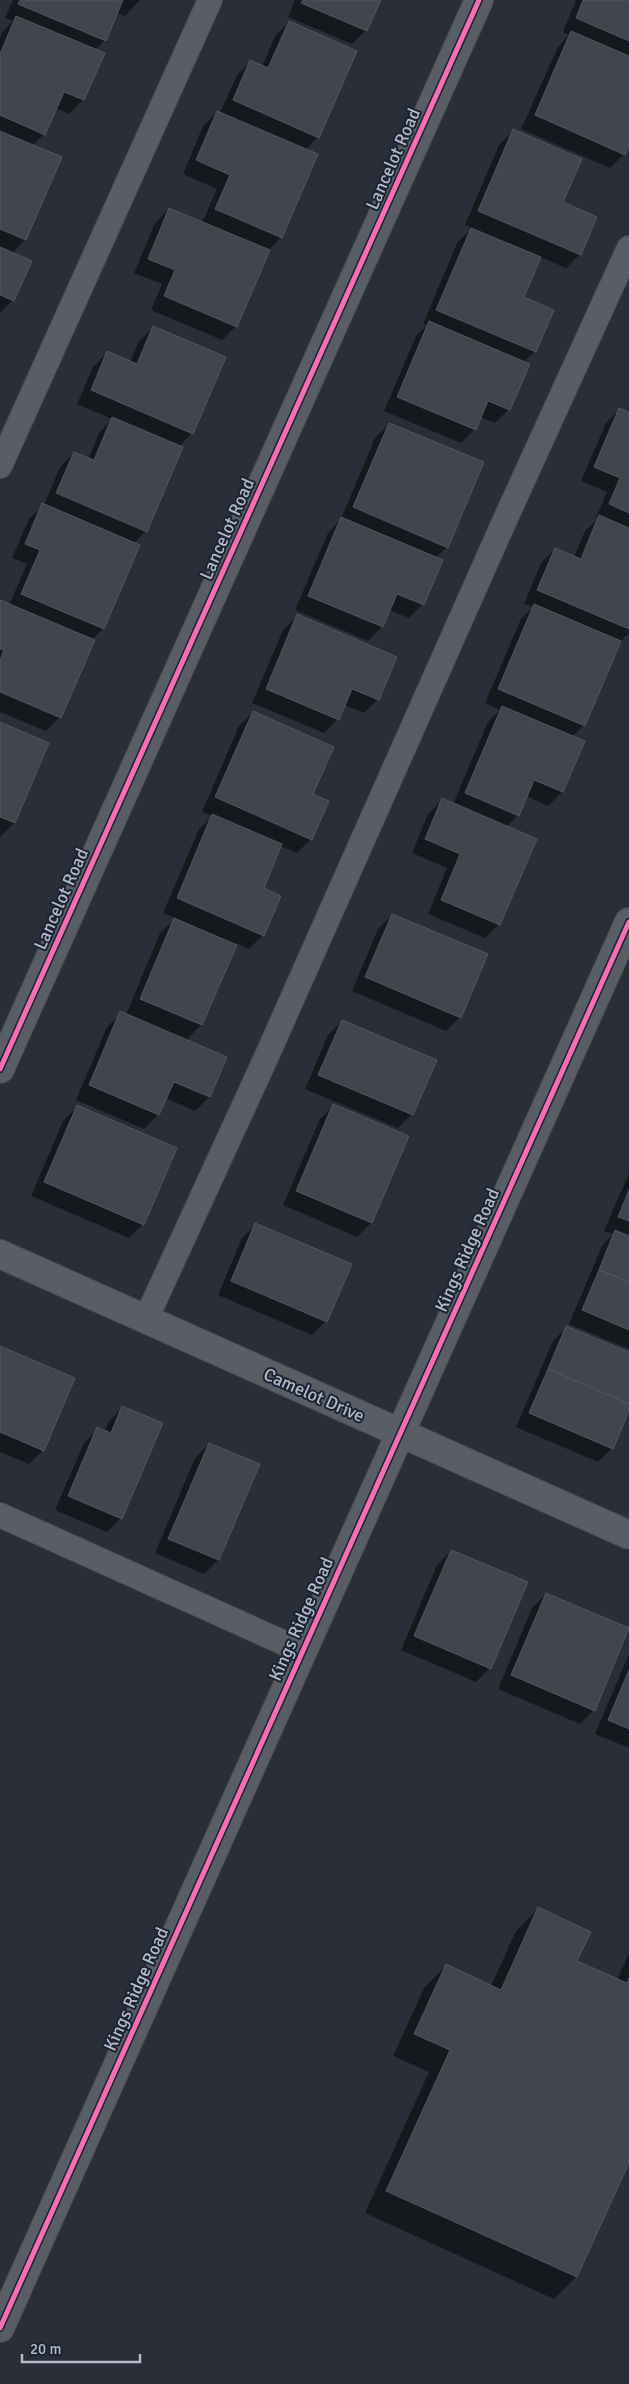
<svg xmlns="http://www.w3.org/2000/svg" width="629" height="2384" font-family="Signika,sans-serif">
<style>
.shadow{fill:#0007}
.building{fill:#41454e;stroke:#51565f}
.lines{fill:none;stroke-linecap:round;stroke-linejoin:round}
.service-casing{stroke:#454951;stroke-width:26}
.minor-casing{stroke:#454951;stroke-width:30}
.tertiary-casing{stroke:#454951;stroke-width:30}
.service{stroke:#595d66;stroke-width:24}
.minor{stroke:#595d66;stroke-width:28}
.tertiary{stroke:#595d66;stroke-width:28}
.cycleway-casing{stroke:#1c2433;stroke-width:8}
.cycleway{stroke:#f96db3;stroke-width:5}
.labels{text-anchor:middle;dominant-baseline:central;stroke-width:4;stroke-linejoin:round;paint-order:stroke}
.street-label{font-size:18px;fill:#b3bac9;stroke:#1c2433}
</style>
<rect width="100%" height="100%" fill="#292e38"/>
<g class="shadow">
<path d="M13,0h127l-15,16 -8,-3 -12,27 -10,10 -12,50 -14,14 -13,-6 -12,26 -12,12 28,12 -35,82 -14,14 2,46 -13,13v-276l3,-6 10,-10 -8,-3z"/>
<path d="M295,0h84l-13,30 -14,14 -64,-27z"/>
<path d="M576,0h53v142l-5,12 -14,14 -89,-39 37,-82 11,-12 -6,-3z"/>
<path d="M289,22l29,115 -13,13 -24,87 -13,14 -32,75 -14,14 -71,-30 11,-26 -28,-11 21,-50 14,-14 33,14 15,-34 -34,-15 20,-48 14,-14 3,1 17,-38 14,-14 11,6 13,-31z"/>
<path d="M513,131l48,72 19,51 -14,14 -26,-11 -18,41 13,53 -11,11 -15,47 -14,14 -15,-6 -5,12 -14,14 -77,-32 32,-75 11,-11 -4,-1 34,-81 15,-15 -7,-3 34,-80z"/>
<path d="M153,328l39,105 -13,14 -33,84 -12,12 4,2 -35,84 -12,11 -31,77 -14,14 -46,-19v-111l9,4 18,-41 -15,-6 17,-39 15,-14 16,-38 14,-14 14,6 11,-26 13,-14 -35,-15 16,-37 14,-14 23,9 9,-21z"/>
<path d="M629,408v225l-10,10 -35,82 -12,12 11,5 -21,50 -14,14 -22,-10 -8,19 -12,12 -7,97 -14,14 -57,-24 19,-46 -35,-15 16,-39 14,-14 11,4 35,-82 12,-12 -15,-7 36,-84 12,-12 -9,-3 17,-41 14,-14 19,8 11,-26 13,-12 -2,-1 11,-26 -26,-11 25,-58 13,-14 8,4z"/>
<path d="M389,424l58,123 -12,11 -12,46 -14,14 -20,-8 -7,17 -14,14 -73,-31 33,-77 13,-14 34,-81z"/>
<path d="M297,616l81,83 -14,14 -20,-8 -6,14 -14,14 -72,-30 31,-73z"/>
<path d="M253,712l58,83v44l-14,14 -17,-7 -18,43 1,46 -14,14 -13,-6 -35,82 -15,15 40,17 -17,40 -14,14 -30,-13 -7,17 -14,14 -68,-29 31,-73 14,-14 5,2 34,-82 16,-15 -13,-5 36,-84 13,-13 -10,-4 37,-86z"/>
<path d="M0,723l48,20 -34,80 -14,14z"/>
<path d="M392,915l68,102 -14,14 -94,-40 26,-62z"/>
<path d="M342,1021l70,93 -14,14 -93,-39 23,-54z"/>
<path d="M334,1105l73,31 -36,87 -14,14 -74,-32 37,-86z"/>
<path d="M77,1107l66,117 -14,14 -98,-42 32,-75z"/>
<path d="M629,1173v176l-60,-25 33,-78 11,-12 -9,-3z"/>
<path d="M256,1224l70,97 -14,14 -94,-40 24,-57z"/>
<path d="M567,1327l62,27v54l-17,40 -14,14 -82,-35 37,-86z"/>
<path d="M0,1348l43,102 -14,14 -29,-12z"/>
<path d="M123,1407l-2,111 -14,14 -52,-22 29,-67 14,-14 6,3 5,-11z"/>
<path d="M209,1444l9,116 -14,14 -49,-21 40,-95z"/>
<path d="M451,1551l39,117 -14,14 -75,-32 36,-85z"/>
<path d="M546,1594l48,116 -14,14 -82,-35 34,-81z"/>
<path d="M629,1654v94l-34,-14z"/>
<path d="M538,1909l38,52 41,19 12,-27v207l-53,117 -22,22 -189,-86 64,-141 -36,-16 31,-68 22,-22 45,20 25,-55z"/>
</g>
<g class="building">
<path d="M20,0h103l-17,41 -88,-37z"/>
<path d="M303,0h78l-14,31 -66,-28z"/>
<path d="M583,0h46v41l-53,-23z"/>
<path d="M16,16l89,37 -21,47 -20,-8 -19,43 -45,-20v-61z"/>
<path d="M289,21l68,30 -38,87 -86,-38 17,-40 18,8z"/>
<path d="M571,31l58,25v89l-4,10 -90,-40z"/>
<path d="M217,111l101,43 -36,84 -67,-29 15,-34 -34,-15z"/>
<path d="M513,129l69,30 -19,43 34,15 -16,38 -103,-44z"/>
<path d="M0,131l62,26 -36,83 -26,-11z"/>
<path d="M169,208l101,42 -33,77 -73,-31 11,-26 -27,-11z"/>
<path d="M471,228l70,29 -17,40 30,13 -18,42 -100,-42z"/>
<path d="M0,247l32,14 -18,40 -14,-6z"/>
<path d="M429,321l101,43 -20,46 -22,-9 -12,29 -79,-33z"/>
<path d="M153,326l73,31 -33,77 -102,-44 16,-39 30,13z"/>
<path d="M619,408l10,4v101l-20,-9 11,-26 -26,-11z"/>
<path d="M112,417l71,30 -36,85 -91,-39 18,-41 20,8z"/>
<path d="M389,423l95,39 -36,86 -95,-41z"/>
<path d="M42,503l98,42 -36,84 -83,-35 19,-44 -15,-6z"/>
<path d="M599,515l30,13v101l-92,-39 18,-42 26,11z"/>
<path d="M341,517l102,43 -19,45 -27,-11 -14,33 -75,-31z"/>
<path d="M0,600l95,40 -34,78 -61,-26v-32l4,-10 -4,-1z"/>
<path d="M534,604l87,37 -36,85 -87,-37z"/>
<path d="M297,614l100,43 -18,43 -27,-11 -13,31 -73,-31z"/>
<path d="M502,706l83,35 -22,51 -29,-12 -15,36 -54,-23z"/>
<path d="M253,711l81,36 -21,47 16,7 -17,39 -97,-43z"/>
<path d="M0,722l49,21 -34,80 -15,-6z"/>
<path d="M442,798l95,41 -37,86 -59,-25 19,-46 -35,-15z"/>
<path d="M212,814l70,30 -18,44 17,8 -17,40 -87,-38z"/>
<path d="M392,914l96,40 -27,64 -96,-41z"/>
<path d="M174,918l63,27 -35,80 -62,-26z"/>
<path d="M120,1011l107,46 -17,40 -36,-15 -15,33 -70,-30z"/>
<path d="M342,1020l95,40 -24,55 -95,-40z"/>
<path d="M333,1104l76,32 -37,87 -76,-32z"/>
<path d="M77,1105l100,43 -33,77 -100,-43z"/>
<path d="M629,1190v31l-11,-4z"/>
<path d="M255,1223l97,41 -25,58 -96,-41z"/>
<path d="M615,1230l14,6v46l-30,-12z"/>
<path d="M599,1270l30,12v48l-47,-20z"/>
<path d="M566,1326l63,26v52l-81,-35z"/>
<path d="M0,1346l75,32 -31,73 -44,-19z"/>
<path d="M548,1369l81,35v7l-16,38 -84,-36z"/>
<path d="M122,1406l41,17 -41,96 -54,-23 29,-69 14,6z"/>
<path d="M209,1443l51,21 -41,96 -51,-21z"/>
<path d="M451,1550l77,32 -37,87 -77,-33z"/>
<path d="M546,1593l83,35 -34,83 -84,-36z"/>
<path d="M629,1670v59l-21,-9z"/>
<path d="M538,1907l53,25 -14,29 50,22 2,-5v185l-52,114 -191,-86 64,-141 -36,-16 32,-70 55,26z"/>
</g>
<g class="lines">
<defs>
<g id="service">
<path d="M0,466l210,-466"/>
<path d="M146,1319l119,-259 239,-538 125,-274"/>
<path d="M0,1515l302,136"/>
</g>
<g id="minor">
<path d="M0,1069l479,-1069"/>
<path d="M0,1254l629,281"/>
</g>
<path id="tertiary" d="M0,2328l629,-1406"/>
</defs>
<use href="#service" class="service-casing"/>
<use href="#minor" class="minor-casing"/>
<use href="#tertiary" class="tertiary-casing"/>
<use href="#service" class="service"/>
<use href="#minor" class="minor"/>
<use href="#tertiary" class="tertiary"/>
<defs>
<g id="cycleway">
<path d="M0,1069l479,-1069"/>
<path d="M0,2328l629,-1406"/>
</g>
</defs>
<use href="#cycleway" class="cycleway-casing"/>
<use href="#cycleway" class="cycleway"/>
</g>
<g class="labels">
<g class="street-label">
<text transform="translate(393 159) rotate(-66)">Lancelot Road</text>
<text transform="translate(227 529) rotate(-66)">Lancelot Road</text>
<text transform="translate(61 899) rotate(-66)">Lancelot Road</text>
<text transform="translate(467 1250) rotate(-66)">Kings Ridge Road</text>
<text transform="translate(314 1395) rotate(24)">Camelot Drive</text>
<text transform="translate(301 1619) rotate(-66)">Kings Ridge Road</text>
<text transform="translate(136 1989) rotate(-66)">Kings Ridge Road</text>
</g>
</g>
<path d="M22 2354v8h118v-8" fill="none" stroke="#b3bac9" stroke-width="2.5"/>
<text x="30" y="2354" font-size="15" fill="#b3bac9" stroke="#1c2433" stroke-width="4" paint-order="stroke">20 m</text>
</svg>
